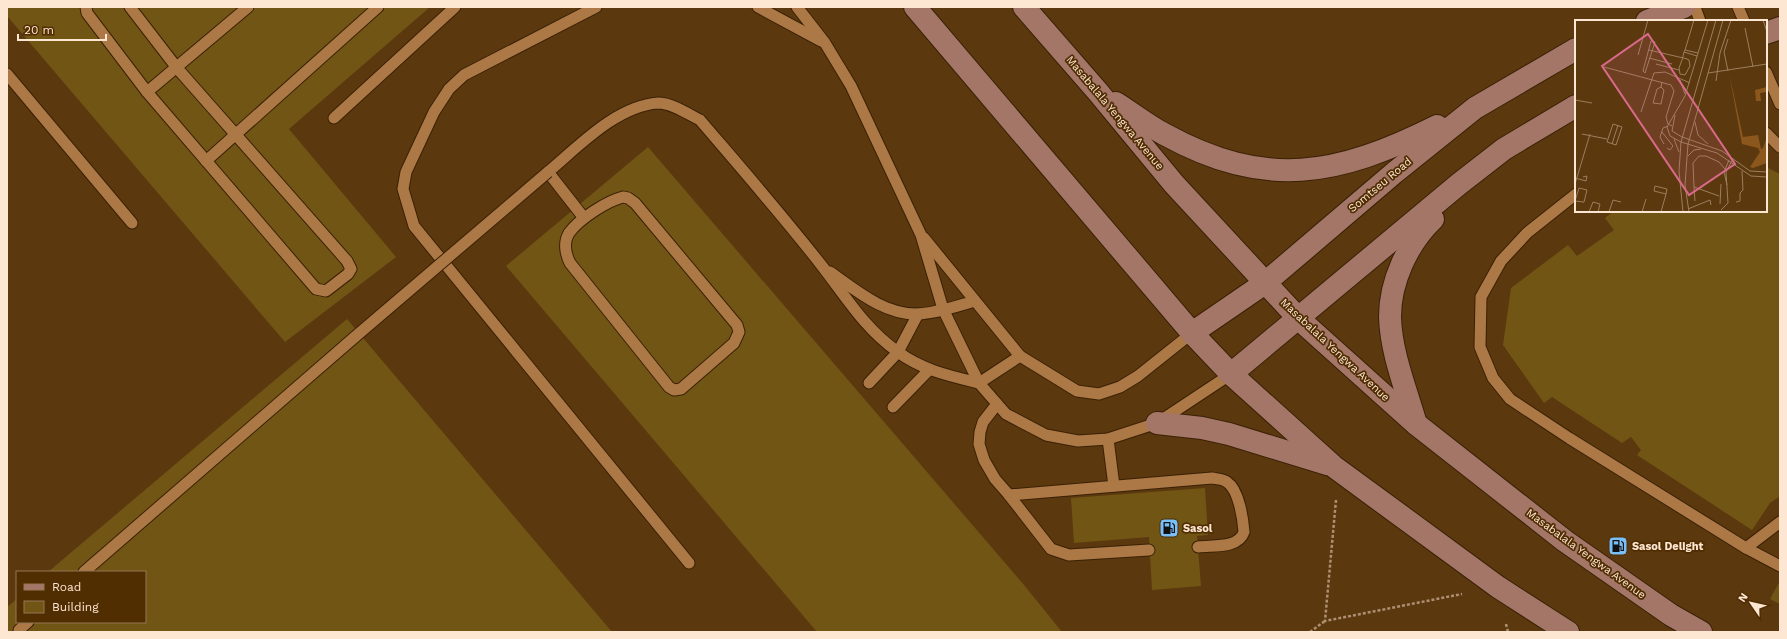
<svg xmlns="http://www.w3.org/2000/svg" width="1787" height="639" font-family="'Work Sans',sans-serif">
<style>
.building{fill:#715515}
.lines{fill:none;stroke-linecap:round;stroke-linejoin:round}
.service-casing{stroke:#3a2105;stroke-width:13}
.secondary-casing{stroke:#3a2105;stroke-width:24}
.path{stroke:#ad8f71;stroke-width:2.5;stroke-dasharray:3 2;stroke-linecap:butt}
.service{stroke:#ab7846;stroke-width:11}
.secondary{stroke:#a37668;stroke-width:22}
.service-bridge-casing{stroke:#3a2105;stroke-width:13;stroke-linecap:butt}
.service-bridge{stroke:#ab7846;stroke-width:11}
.labels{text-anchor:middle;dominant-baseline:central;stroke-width:3.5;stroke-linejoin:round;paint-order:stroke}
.street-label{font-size:11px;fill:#fde6d2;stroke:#512d02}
.poi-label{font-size:11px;font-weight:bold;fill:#fde6d2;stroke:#512d02;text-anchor:start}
.inset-road{fill:none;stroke:#9c7e5d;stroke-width:1}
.view{fill:#da6a8b;fill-opacity:0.15;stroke:#da6a8b;stroke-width:2}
.inset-edge{fill:none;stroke:#fde6d2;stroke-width:2}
</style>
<rect width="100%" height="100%" fill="#5c380f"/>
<g class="building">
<path d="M7,7h423l-141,122 107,128 -111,85 -278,-326z"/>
<path d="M648,147l376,438 38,47h-245l-311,-366z"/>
<path d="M1766,167l14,7v322l-10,7 -18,27 -115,-75 4,-5 -10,-13 -9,6 -70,-46 -8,6 -41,-58 8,-57 57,-43 9,11 37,-26 -9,-12 9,-7h152z"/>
<path d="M347,319l265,313h-605v-25l10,-8v23h128v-50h-97z"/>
<path d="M1205,488l3,47 -11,1 4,50 -49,4 -3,-53 -75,6 -3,-45z"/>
<path d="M1780,581v23l-10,-5z"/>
</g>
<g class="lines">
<defs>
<g id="service">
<path d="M86,7l1,6 60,79 169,197 10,2 22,-17 3,-5 -4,-8 -170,-193 -47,-61"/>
<path d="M596,7l-132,68 -15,14 -15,23 -28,60 -3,17 11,37 275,337"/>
<path d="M758,7l63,34"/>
<path d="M797,7l28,36 26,43 70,149 22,74 36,74 27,31 40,21 32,6 30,-2 49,-16 74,-49"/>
<path d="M1695,7l5,14"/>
<path d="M1738,7l6,14"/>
<path d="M1766,72l14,32"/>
<path d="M7,74l125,149"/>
<path d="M147,92l101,-85"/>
<path d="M334,118l121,-111"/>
<path d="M1766,133l14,14"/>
<path d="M206,161l172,-154"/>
<path d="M1576,194l-49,39 -26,28 -20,36 -1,50 13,31 17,21 59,39 177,110 34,-26"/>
<path d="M623,197l5,1 7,5 102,122 2,7 -5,11 -53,46 -7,1 -5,-3 -99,-124c-4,-8 -7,-20 -1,-30 10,-14 38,-32 54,-36z"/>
<path d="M584,218l-36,-46c30,-25 68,-66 110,-69 14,0 30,11 42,17 41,48 83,96 122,146 24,31 43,63 76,86 24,18 52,24 81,31l41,-27"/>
<path d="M924,238l96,118 57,35 22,3 21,-7 18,-11 54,-43"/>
<path d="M830,272c26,18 54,43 88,42 19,-1 39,-8 57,-13"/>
<path d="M869,383l29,-31 20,-38"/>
<path d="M997,404l-14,18 -3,10 -1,12 5,16 11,19 14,16 42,54 18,6 80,-5"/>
<path d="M893,407l36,-37"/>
<path d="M1108,439l6,47"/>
<path d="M1009,495l203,-17c5,1 11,1 15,4 12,8 16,37 17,50 -6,17 -31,13 -46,15"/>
<path d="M1746,548l34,18"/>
<path d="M84,572l272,-236"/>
<path d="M19,630l9,-8"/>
</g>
<g id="secondary">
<path d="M915,7l277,326 39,41 102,92 165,121 70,45"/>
<path d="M1024,7l74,85 76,92 125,135 117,105 149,117 106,74 30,17"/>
<path d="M1647,21l37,-14"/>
<path d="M1766,33l14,-5"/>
<path d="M1116,103c16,10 31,22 48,31 102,56 173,42 273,-8"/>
<path d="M1192,333l73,-50 129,-110 81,-65 101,-59"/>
<path d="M1231,374l228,-190 45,-35 72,-43"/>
<path d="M1157,423l45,5 27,6 98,30"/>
<path d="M1416,424c-10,-35 -25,-71 -26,-107 0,-36 18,-74 43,-98"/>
</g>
</defs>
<use href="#service" class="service-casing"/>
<use href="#secondary" class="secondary-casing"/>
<g class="path">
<path d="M1336,500l-11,121 137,-27"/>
<path d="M1506,624l2,8"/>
<path d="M1310,632l15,-11"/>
</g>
<use href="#service" class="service"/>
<use href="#secondary" class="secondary"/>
<defs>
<path id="service-bridge" d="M356,336l192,-164"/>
</defs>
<use href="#service-bridge" class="service-bridge-casing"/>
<use href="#service-bridge" class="service-bridge"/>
</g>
<defs>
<symbol id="fuel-square" viewBox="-11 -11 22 22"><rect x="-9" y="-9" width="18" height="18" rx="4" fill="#79bff8" stroke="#512d02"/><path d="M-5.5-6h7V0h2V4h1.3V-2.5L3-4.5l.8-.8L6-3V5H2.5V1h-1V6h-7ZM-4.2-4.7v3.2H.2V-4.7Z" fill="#111"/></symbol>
</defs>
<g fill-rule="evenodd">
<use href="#fuel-square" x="1158" y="517" width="22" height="22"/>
<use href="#fuel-square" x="1607" y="535" width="22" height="22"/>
</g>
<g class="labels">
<g class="street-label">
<text transform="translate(1115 113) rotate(50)">Masabalala Yengwa Avenue</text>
<text transform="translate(1380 185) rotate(-40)">Somtseu Road</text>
<text transform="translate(1335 350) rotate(43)">Masabalala Yengwa Avenue</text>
<text transform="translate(1586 554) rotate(36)">Masabalala Yengwa Avenue</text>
</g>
<g class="poi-label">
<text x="1183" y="528">Sasol</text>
<text x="1632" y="546">Sasol Delight</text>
</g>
</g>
<g transform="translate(1575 20)">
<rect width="192" height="192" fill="#5c380f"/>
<path d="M154,53l14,64 15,-2 3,14 2,-1 4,-11v26l-14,5 -3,-1 10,-15 -2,-4 -16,-4zM192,67v5l-7,1 1,8h-5l-1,-11z" fill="#8b571d"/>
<path class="inset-road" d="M188,0l4,12M170,8l8,39M153,19l-4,13 4,19M76,21l4,1 -10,31 -2,-2zM74,30l30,7 5,1 3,1 2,1 1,6 -5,9 -5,-1 -1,-6 3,-8 2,-8 1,-2 9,-30M110,30l13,3M109,32l13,4M63,35l10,-35M74,38l23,6M81,44l23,6M29,47l67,18 3,6 -8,26 2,7 4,2M133,53l59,-9M105,60l5,14M141,61l4,-28 11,-33M86,67l3,3 -3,14 -8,-1 4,-14 4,-2 1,-5M0,80l17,3M66,92l13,-39 11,-1 25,11M100,95l-3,16 10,6M120,102l3,13 10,9M38,104l9,3 -6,18 -9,-3zM87,112l11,14 -3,4 -3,-2M7,114l25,5M107,117l40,14 28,20 17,1M99,119l5,13M106,122l-11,-6 -3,-9 18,-31 23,-76M106,122l36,11 34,23 16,1M37,124l6,-19M89,124l-4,-7 3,-9 5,-2M113,136l6,-6 7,-1M0,158l11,3 1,-5 -4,1M0,164l15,-50M152,165l-3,-13 5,-12M119,167l1,14M144,176l-25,-9 -1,-24 6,-7h7l13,6 6,7M0,181l8,1h1l3,-12 -8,-2 -4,13v1M161,182l4,-1v-8l3,-3 -1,-19M145,184l1,-20M113,189l22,-9 1,5M146,190l7,-7 -2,-31 7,-13M14,192l4,-10 7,2 -2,8M34,192l4,-12 8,2M67,192l4,-13M86,192l5,-18 1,-5 -12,-3 -1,5 12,3M108,192l-4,-41 2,-29 35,-122M114,192l-4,-27 3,-41 35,-124"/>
<path class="view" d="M73,14l87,130 -46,31 -87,-129z"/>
<rect width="192" height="192" class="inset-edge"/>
</g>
<rect width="1787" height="639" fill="none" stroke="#fde6d2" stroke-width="16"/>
<rect x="16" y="571" width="130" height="52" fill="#512d02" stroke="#967755"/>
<rect x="24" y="584" width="20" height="6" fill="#a37668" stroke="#967755"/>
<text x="52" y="591" font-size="12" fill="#fde6d2">Road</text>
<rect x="24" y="601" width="20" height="12" fill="#715515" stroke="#967755"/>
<text x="52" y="611" font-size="12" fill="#fde6d2">Building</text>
<g transform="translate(1751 603) rotate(304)" stroke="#512d02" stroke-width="3" paint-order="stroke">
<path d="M0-3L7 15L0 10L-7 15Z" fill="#fde6d2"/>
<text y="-6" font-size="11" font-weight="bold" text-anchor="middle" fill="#fde6d2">N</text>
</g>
<path d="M18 34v6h88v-6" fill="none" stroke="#fde6d2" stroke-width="2"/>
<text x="24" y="34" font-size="12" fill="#fde6d2" stroke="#512d02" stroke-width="3" paint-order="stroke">20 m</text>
</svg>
